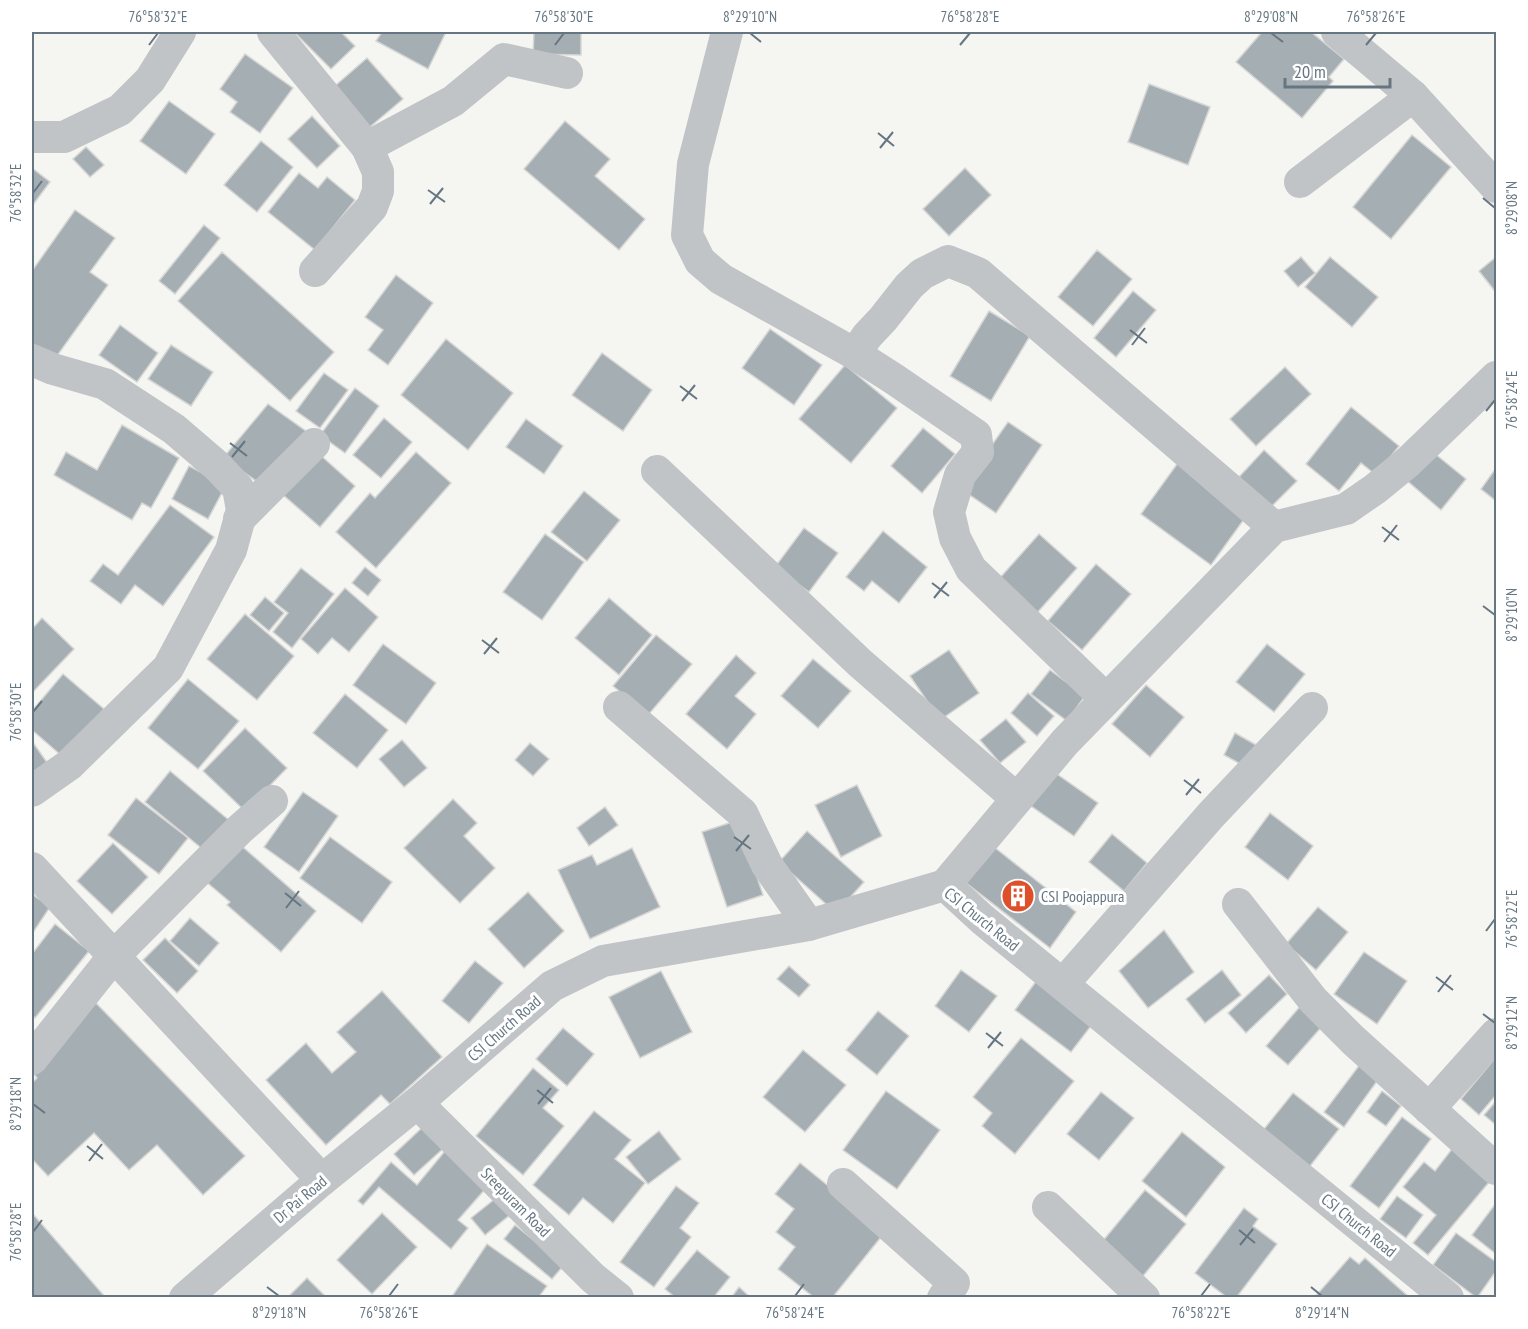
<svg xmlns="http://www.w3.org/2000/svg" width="1528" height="1329" font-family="'PT Sans Narrow',sans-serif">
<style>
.building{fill:#a5aeb3;stroke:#d6d6d4;stroke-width:1.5}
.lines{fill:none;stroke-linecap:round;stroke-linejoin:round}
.minor{stroke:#c0c4c7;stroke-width:32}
.ticks{fill:none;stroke:#657682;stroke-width:2}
.labels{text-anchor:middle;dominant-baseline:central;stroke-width:6;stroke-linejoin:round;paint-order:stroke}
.poi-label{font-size:16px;fill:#657682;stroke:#fff;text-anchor:start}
.street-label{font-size:16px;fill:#657682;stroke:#fff}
.neatline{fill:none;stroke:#657682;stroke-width:2}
.ticks-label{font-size:15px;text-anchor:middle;fill:#657682}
</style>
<rect width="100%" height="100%" fill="#f5f5f2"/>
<g class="building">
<path d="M294,32h47l14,14 -24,23z"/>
<path d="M382,32h64l-18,37 -52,-28z"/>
<path d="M534,32h47v23l-48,-1z"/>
<path d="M1262,32h49l33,27 -15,18 4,4 -31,37 -66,-56z"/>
<path d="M245,54l48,34 -33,45 -30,-21 7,-10 -17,-13z"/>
<path d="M367,58l36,41 -39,33 -36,-40z"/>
<path d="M1149,84l61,23 -22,58 -60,-23z"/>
<path d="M169,101l46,33 -29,40 -46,-33z"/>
<path d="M312,116l28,30 -23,22 -29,-29z"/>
<path d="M565,121l45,38 -15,17 50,43 -26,31 -95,-81z"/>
<path d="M1412,135l39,32 -60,72 -38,-32z"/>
<path d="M261,141l32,26 -36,45 -33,-27z"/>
<path d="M86,147l18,18 -14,12 -17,-18z"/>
<path d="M32,168l18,14 -18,24z"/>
<path d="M965,168l26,27 -42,41 -26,-27z"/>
<path d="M299,173l19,15 9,-11 28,23 -40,50 -47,-38z"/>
<path d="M75,210l40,28 -25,34 18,13 -54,75 -22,-17v-72z"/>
<path d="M204,225l16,13 -45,56 -16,-13z"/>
<path d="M1097,250l35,29 -39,47 -35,-29z"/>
<path d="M222,252l112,100 -44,49 -112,-100z"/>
<path d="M1301,257l14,16 -17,14 -14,-16z"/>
<path d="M1330,257l48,40 -26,30 -47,-40z"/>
<path d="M1496,257v31l-2,2 -15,-19z"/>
<path d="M396,275l37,28 -45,62 -20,-15 15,-20 -18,-13z"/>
<path d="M1133,291l23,19 -40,47 -22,-19z"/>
<path d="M989,311l41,25 -39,65 -41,-25z"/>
<path d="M120,325l38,28 -21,29 -38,-27z"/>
<path d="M770,329l52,36 -28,40 -52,-37z"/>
<path d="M446,339l67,54 -45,57 -67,-55z"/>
<path d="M171,345l42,27 -22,34 -43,-27z"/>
<path d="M602,353l50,37 -29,41 -51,-36z"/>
<path d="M845,365l52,43 -46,55 -52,-44z"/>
<path d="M1285,367l26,27 -55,52 -26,-27z"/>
<path d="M324,373l24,17 -28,38 -24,-17z"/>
<path d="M355,388l24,18 -34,47 -25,-18z"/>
<path d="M268,404l42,30 -45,53 -42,-29z"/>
<path d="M1351,407l48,39 -23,29 -15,-12 -22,28 -33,-27z"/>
<path d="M384,418l28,24 -31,36 -28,-23z"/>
<path d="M526,419l37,27 -19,28 -38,-27z"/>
<path d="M1008,422l34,23 -46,68 -35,-24z"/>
<path d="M122,425l57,33 -28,50 -9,-5 -10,17 -78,-45 12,-23 31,18z"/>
<path d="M923,428l32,26 -33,39 -31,-27z"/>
<path d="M1429,449l37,30 -25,31 -36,-31z"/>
<path d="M1264,450l33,31 -26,26 -32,-30z"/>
<path d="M416,452l35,31 -75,85 -40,-36 34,-39 5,5z"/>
<path d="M318,453l37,33 -35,41 -38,-33z"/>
<path d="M1180,460l70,51 -39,54 -70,-51z"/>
<path d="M189,466l37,19 -18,34 -36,-20z"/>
<path d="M1496,468v33l-15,-12z"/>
<path d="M584,491l36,29 -33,41 -36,-29z"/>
<path d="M170,505l44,32 -51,69 -28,-21 -14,19 -31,-23 13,-17 15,11z"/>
<path d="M804,528l34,25 -29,39 -34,-25z"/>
<path d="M883,531l44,36 -28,36 -27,-22 -8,10 -18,-14z"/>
<path d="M545,534l39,28 -42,58 -39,-28z"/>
<path d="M1039,534l38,34 -41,46 -38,-34z"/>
<path d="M1096,564l35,30 -49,56 -34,-29z"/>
<path d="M365,567l16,13 -13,16 -16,-13z"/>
<path d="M301,568l33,26 -42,54 -19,-16 15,-19 -14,-11z"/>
<path d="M345,588l33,29 -29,35 -17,-14 -14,16 -17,-15z"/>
<path d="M265,597l19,16 -15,18 -19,-16z"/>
<path d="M609,598l43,37 -33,40 -44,-37z"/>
<path d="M245,614l49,42 -37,44 -50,-41z"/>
<path d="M42,618l32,31 -42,44v-64z"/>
<path d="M656,635l36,29 -44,51 -35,-29z"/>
<path d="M383,644l53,39 -30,41 -53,-39z"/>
<path d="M1267,644l38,30 -31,38 -38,-30z"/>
<path d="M949,650l30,43 -39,27 -30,-44z"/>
<path d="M736,655l20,18 -21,23 21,18 -29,35 -41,-35z"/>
<path d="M813,659l38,32 -33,37 -37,-32z"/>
<path d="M1050,670l35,26 -18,25 -36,-27z"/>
<path d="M63,674l41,35 -41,48 -31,-27v-19z"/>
<path d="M188,679l51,42 -41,48 -50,-41z"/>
<path d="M1146,685l38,32 -34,40 -38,-33z"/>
<path d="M1028,693l26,23 -17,20 -26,-23z"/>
<path d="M345,694l43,36 -31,38 -44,-35z"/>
<path d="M1006,719l20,23 -26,21 -20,-23z"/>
<path d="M245,728l42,40 -42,43 -42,-40z"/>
<path d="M1235,733l23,13 -12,21 -22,-12z"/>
<path d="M402,740l25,28 -23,19 -25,-28z"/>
<path d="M32,741l16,23 -16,11z"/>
<path d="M530,743l19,16 -16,17 -18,-16z"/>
<path d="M170,771l60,50 -25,30 -60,-49z"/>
<path d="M1054,772l44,31 -24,33 -43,-30z"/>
<path d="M857,785l25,51 -41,21 -26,-52z"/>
<path d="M303,792l35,24 -39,56 -35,-25z"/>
<path d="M136,798l52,40 -29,36 -51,-39z"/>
<path d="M453,799l24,24 -13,13 31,32 -35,35 -56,-55z"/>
<path d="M605,807l13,18 -29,21 -12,-18z"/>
<path d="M1270,813l43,33 -25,34 -43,-33z"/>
<path d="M738,820l25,75 -36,12 -25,-75z"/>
<path d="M807,831l57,51 -28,31 -57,-51z"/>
<path d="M1112,834l35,29 -23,28 -35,-29z"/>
<path d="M330,837l62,45 -30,41 -62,-45z"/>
<path d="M237,842l79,69 -35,41 -54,-47 3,-3 -26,-22z"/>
<path d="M113,843l35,34 -36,37 -35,-33z"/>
<path d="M989,843l87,69 -26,36 -89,-69z"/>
<path d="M632,848l28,59 -70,32 -32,-69 34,-15 5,10z"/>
<path d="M528,892l36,39 -40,37 -36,-39z"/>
<path d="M32,894l18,13 -18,27z"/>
<path d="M1318,907l30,25 -32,38 -30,-26z"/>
<path d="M190,918l29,25 -20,23 -29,-25z"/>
<path d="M55,924l34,27 -54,67 -3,-3v-61z"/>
<path d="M1164,930l30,42 -46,36 -29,-37z"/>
<path d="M165,938l33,33 -21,22 -34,-33z"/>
<path d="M1364,952l43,29 -30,43 -43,-30z"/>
<path d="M475,961l28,22 -34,40 -27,-22z"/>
<path d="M789,966l21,19 -11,12 -22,-18z"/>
<path d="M961,970l36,26 -28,36 -34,-26z"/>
<path d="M1222,970l19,25 -36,28 -19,-24z"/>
<path d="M661,971l31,61 -52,26 -31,-61z"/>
<path d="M1269,975l18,19 -41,39 -18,-20z"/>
<path d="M1037,980l57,42 -23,30 -56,-42z"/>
<path d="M382,991l60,66 -52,47 -9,-9 -55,50 -60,-65 40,-37 26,30 24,-21 -19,-20z"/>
<path d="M92,999l153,157 -42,39 -46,-50 -28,25 -35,-37 -46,43 -16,-17v-76l5,-5 -5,-7z"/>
<path d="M1303,1003l22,20 -37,42 -22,-19z"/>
<path d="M878,1011l31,25 -32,39 -31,-25z"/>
<path d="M563,1028l31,26 -27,32 -31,-27z"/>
<path d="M1021,1038l53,43 -59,73 -33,-28 10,-13 -19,-16z"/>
<path d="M803,1050l43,35 -41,47 -42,-35z"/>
<path d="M1496,1057v38l-17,20 -18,-16z"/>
<path d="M1361,1063l19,14 -36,50 -20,-15z"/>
<path d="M533,1068l26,22 -16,18 21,18 -41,49 -47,-39z"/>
<path d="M886,1091l54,39 -43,59 -54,-39z"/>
<path d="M1382,1091l19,15 -15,20 -19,-14z"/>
<path d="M1101,1092l33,26 -35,42 -32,-26z"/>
<path d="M1293,1093l46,36 -32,41 -47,-36z"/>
<path d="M1496,1101v24l-12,-10z"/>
<path d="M594,1111l37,29 -16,19 30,24 -32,40 -30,-25 -14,17 -36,-30z"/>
<path d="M1402,1117l29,22 -52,69 -29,-22z"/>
<path d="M426,1124l20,22 -32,29 -20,-21z"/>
<path d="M659,1131l22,28 -33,25 -22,-27z"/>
<path d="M1182,1132l43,35 -39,50 -44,-36z"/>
<path d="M1452,1149l38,32 -62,74 -15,-12 23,-28 -33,-28 21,-25 11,9z"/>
<path d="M445,1151l42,36 -29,33 10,8 -17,21 -72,-62 -16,18 -5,-4 33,-39 26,23z"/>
<path d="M800,1163l85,69 -53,66h-17l-37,-29 17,-22 -19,-15 18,-23 -19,-15z"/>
<path d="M676,1186l23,17 -19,25 11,9 -37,50 -34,-25z"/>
<path d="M1145,1190l41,34 -43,52 -41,-34z"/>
<path d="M501,1194l14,17 -30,24 -14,-17z"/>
<path d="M1397,1196l26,19 -17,23 -26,-19z"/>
<path d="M1496,1203v51l-24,-19z"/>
<path d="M1244,1208l14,11 -5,7 24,18 -41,54h-8l-33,-25z"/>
<path d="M32,1213l74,85h-74z"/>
<path d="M382,1213l35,34 -45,47 -35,-34z"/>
<path d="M515,1225l49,40 -12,14 -48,-40z"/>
<path d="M1456,1233l40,29v9l-19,27 -44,-33z"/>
<path d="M487,1244l60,42 -9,12h-87z"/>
<path d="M697,1250l33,27 -17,21h-37l-11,-9z"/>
<path d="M1350,1257l9,7 6,-6 45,40h-96z"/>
<path d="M307,1278l20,20h-40z"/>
<path d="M739,1287l12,11h-20z"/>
</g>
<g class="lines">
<g class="minor">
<path d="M273,32l94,115 11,25v19l-6,16 -57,64"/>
<path d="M727,32l-34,132 -6,71 13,26 21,18 134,75 12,-18 16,-17 26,-33 13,-12 26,-13 30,12 296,254"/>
<path d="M1337,32l76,64 83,91"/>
<path d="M32,137h32l56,-27 30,-30 30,-48"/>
<path d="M367,147l86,-46 51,-42 63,14"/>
<path d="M1300,182l113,-86"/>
<path d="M855,354l39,25 82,56 2,17 -18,23 -11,37 6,26 16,31 135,130"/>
<path d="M32,360l21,9 52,15 69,45 42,36 22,23 4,22 -11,40 -63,118 -99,97 -37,26"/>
<path d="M657,471l203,192 157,136"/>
<path d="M239,519l75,-75"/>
<path d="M619,707l123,106 25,52 42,60"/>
<path d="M32,868l290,312"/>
<path d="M945,885l120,-143 209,-215 72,-18 29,-20 33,-27 88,-85"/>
<path d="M945,885l37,34 466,379"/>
<path d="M1238,904l75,96 40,40 143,129"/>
<path d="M1063,984l148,-169 101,-107"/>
<path d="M32,1059l81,-102 127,-128 32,-28"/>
<path d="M417,1103l176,175 25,20"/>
<path d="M1429,1109l67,-75"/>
<path d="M843,1184l111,99 -11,15"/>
<path d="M1048,1207l96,91"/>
<path d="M185,1298l137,-118 95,-77 135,-117 51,-25 206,-36 136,-40"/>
</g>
</g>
<path class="ticks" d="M750,33l11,9M1271,33l12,9M149,45l9,-12M555,45l9,-12M960,45l10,-12M1366,45l10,-12M878,133l16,13M880,148l13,-16M428,190l17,12M33,193l9,-12M1483,198l12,10M430,204l13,-16M1130,330l17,13M1132,345l13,-17M680,386l17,13M682,401l13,-16M1486,411l9,-11M230,443l17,13M232,457l13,-16M1382,527l17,13M1384,542l13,-17M932,583l17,13M934,598l13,-16M1483,606l12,9M482,640l17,13M484,654l13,-16M33,712l9,-11M1184,780l17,13M1186,795l13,-16M734,837l17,12M736,851l13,-16M285,893l16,13M286,908l13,-17M1486,931l9,-12M1436,977l17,13M1438,992l13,-17M1483,1014l12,9M986,1033l17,13M988,1048l13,-16M537,1090l16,13M33,1104l12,9M538,1104l13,-16M87,1146l16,13M89,1161l13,-17M1239,1230l16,13M33,1232l9,-12M1240,1245l13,-16M267,1287l12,9M1311,1287l11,9M389,1296l9,-12M795,1296l9,-12M1201,1296l9,-12"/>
<defs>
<symbol id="building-disc" viewBox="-11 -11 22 22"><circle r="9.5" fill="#dd5029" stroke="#fff"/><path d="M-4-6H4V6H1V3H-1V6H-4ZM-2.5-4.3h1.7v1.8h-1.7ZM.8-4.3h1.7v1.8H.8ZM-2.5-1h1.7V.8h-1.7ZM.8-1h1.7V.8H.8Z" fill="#fff"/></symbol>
</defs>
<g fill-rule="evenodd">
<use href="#building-disc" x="999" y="877" width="38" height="38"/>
</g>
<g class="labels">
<g class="poi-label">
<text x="1041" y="896">CSI Poojappura</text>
</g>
<g class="street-label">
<text transform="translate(982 919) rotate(39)">CSI Church Road</text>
<text transform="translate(504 1028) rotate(-41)">CSI Church Road</text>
<text transform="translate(300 1199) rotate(-40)">Dr Pai Road</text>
<text transform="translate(516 1202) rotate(45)">Sreepuram Road</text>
<text transform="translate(1359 1225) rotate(39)">CSI Church Road</text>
</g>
</g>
<rect width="1528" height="1329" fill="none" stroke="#ffffff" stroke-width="66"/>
<path d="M1285 78v9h105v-9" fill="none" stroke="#657682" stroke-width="3"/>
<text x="1294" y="78" font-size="18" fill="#657682" stroke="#ffffff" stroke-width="4.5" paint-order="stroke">20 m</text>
<rect x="33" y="33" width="1462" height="1263" class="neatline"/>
<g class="ticks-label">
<text x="158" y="22">76°58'32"E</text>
<text x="564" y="22">76°58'30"E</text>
<text x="750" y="22">8°29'10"N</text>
<text x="970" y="22">76°58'28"E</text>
<text x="1271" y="22">8°29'08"N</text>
<text x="1376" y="22">76°58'26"E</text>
<text transform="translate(16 193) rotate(-90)" y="5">76°58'32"E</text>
<text transform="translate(1512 208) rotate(-90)" y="5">8°29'08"N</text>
<text transform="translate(1512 400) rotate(-90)" y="5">76°58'24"E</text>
<text transform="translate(1512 615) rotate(-90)" y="5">8°29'10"N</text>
<text transform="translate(16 712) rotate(-90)" y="5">76°58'30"E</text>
<text transform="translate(1512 919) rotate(-90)" y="5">76°58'22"E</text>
<text transform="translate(1512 1023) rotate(-90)" y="5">8°29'12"N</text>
<text transform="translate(16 1104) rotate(-90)" y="5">8°29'18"N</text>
<text transform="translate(16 1232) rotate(-90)" y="5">76°58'28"E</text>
<text x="279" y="1318">8°29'18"N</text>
<text x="389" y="1318">76°58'26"E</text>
<text x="795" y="1318">76°58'24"E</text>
<text x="1201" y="1318">76°58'22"E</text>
<text x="1322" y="1318">8°29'14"N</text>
</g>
</svg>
